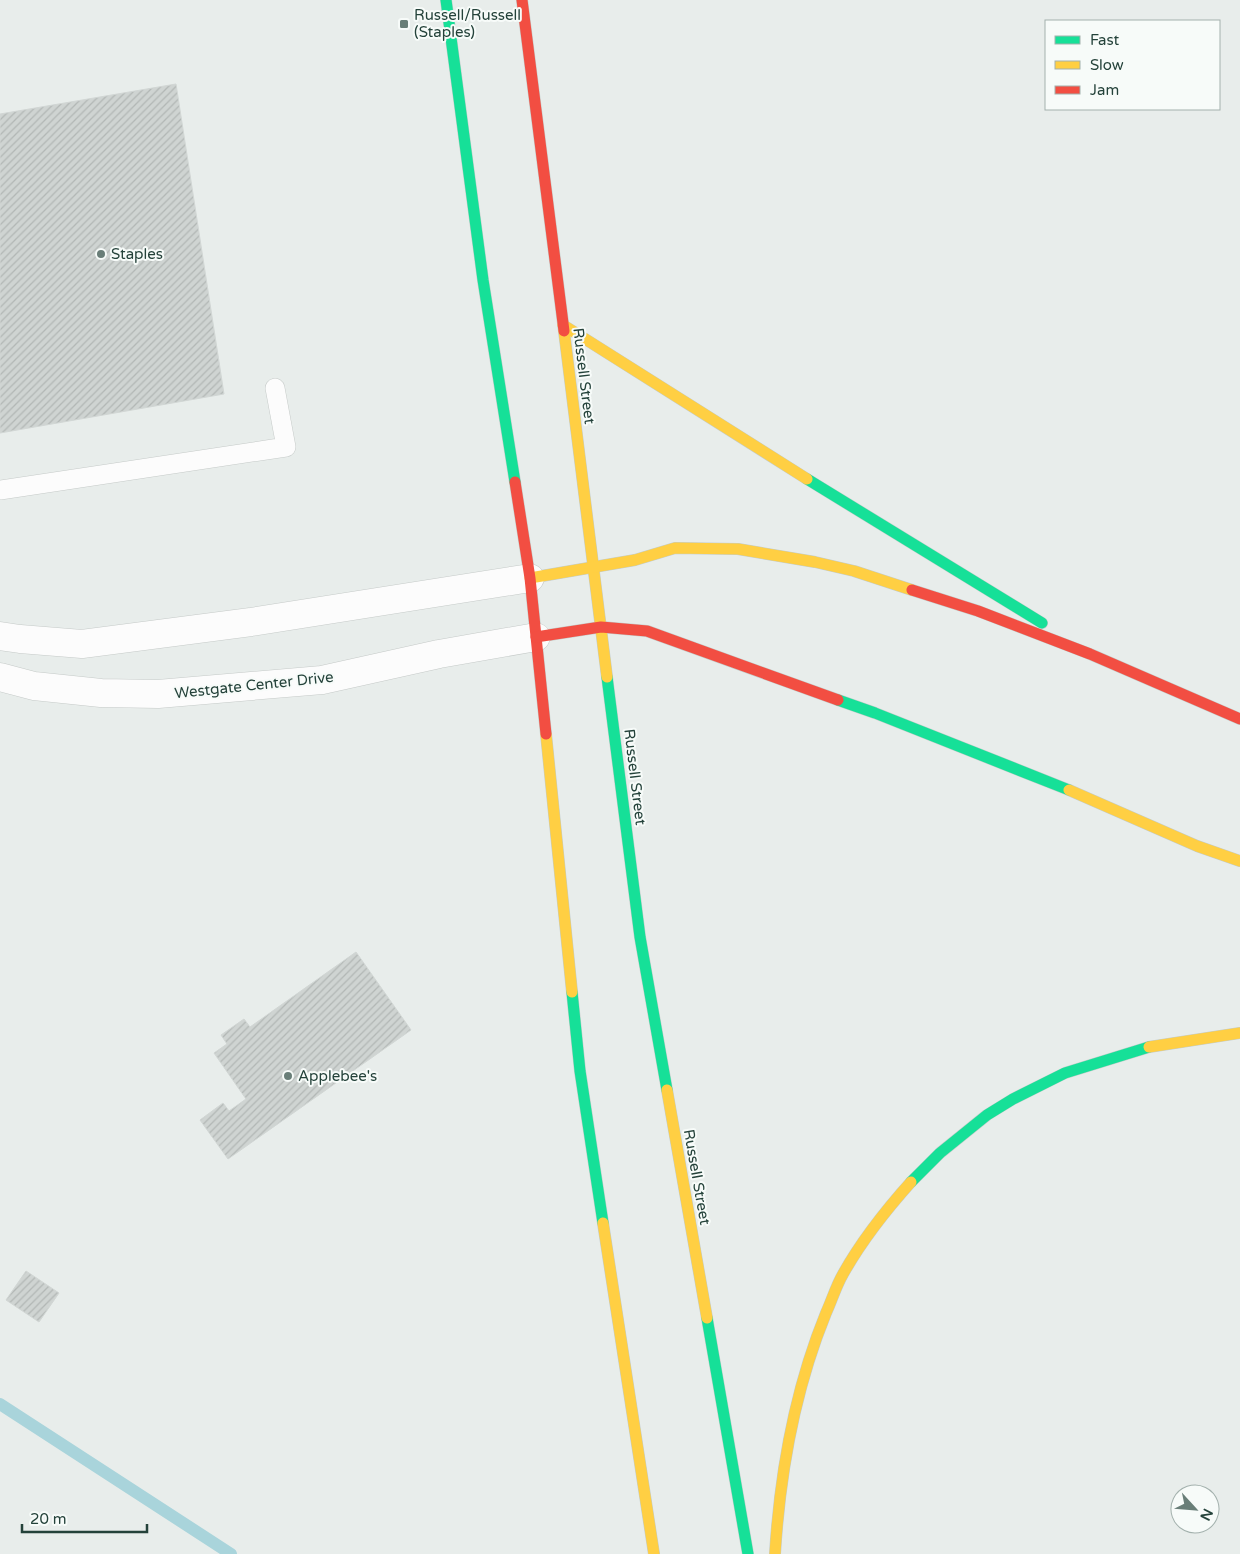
<svg xmlns="http://www.w3.org/2000/svg" width="1240" height="1554" font-family="'Varela Round',sans-serif">
<style>
.lines{fill:none;stroke-linecap:round;stroke-linejoin:round}
.stream{stroke:#a9d4db;stroke-width:12}
.building{fill:url(#building-hatch);stroke:#d1d6d4}
.lane-casing{stroke:#c5cac8;stroke-width:20}
.street-casing{stroke:#c5cac8;stroke-width:29}
.fast-casing{stroke:#c3ccc9;stroke-width:12}
.slow-casing{stroke:#c3ccc9;stroke-width:12}
.jam-casing{stroke:#c3ccc9;stroke-width:12}
.lane{stroke:#fcfcfc;stroke-width:19}
.street{stroke:#fcfcfc;stroke-width:28}
.fast{stroke:#16e098;stroke-width:11}
.slow{stroke:#ffcf43;stroke-width:11}
.jam{stroke:#f24e42;stroke-width:11}
.poi-dot{fill:#697e78;stroke:#f7fbf9;stroke-width:2}
.labels{text-anchor:middle;dominant-baseline:central;stroke-width:4;stroke-linejoin:round;paint-order:stroke}
.poi-label{font-size:15px;fill:#24423a;stroke:#f7fbf9;text-anchor:start}
.street-label{font-size:15px;fill:#24423a;stroke:#f7fbf9}
</style>
<defs>
<pattern id="building-hatch" width="6" height="6" patternUnits="userSpaceOnUse" patternTransform="scale(1.25)"><rect width="6" height="6" fill="#cfd4d2"/><path d="M-1 1l2-2M0 6l6-6M5 7l2-2" fill="none" stroke="#b2b7b5"/></pattern>
</defs>
<rect width="100%" height="100%" fill="#e8edeb"/>
<g class="lines">
<path class="stream" d="M0,1404l231,150"/>
</g>
<g class="building">
<path d="M176,84l48,310 -224,39v-319z"/>
<path d="M356,952l55,78 -183,129 -28,-39 23,-17 6,8 17,-12 -32,-46 13,-9 -6,-9 23,-16 6,8z"/>
<path d="M26,1271l33,22 -20,29 -33,-22z"/>
</g>
<g class="lines">
<defs>
<path id="lane" d="M0,490l286,-43 -11,-59"/>
<g id="street">
<path d="M0,636l20,3 62,5 169,-22 279,-44"/>
<path d="M0,677l34,9 67,7 57,1 164,-14 117,-26 97,-17"/>
</g>
<g id="fast">
<path d="M446,0l37,280 32,202"/>
<path d="M807,479l235,144"/>
<path d="M607,677l33,260 27,153"/>
<path d="M838,700l37,13 194,77"/>
<path d="M572,992l8,79 23,152"/>
<path d="M911,1182l29,-29 47,-38 26,-16 52,-26 84,-26"/>
<path d="M707,1318l41,236"/>
</g>
<g id="slow">
<path d="M563,325l244,154"/>
<path d="M564,331l43,346"/>
<path d="M530,578l105,-18 40,-12 63,1 77,13 39,9 58,19"/>
<path d="M546,734l26,258"/>
<path d="M1069,790l128,56 43,15"/>
<path d="M1149,1047l91,-14"/>
<path d="M667,1090l40,228"/>
<path d="M603,1223l51,331"/>
<path d="M775,1554c5,-82 20,-165 51,-241 6,-13 10,-27 17,-39 19,-34 42,-63 68,-92"/>
</g>
<g id="jam">
<path d="M522,0l42,331"/>
<path d="M515,482l15,96 16,156"/>
<path d="M912,590l66,21 112,43 150,65"/>
<path d="M536,637l65,-10 46,4 191,69"/>
</g>
</defs>
<use href="#lane" class="lane-casing"/>
<use href="#street" class="street-casing"/>
<use href="#fast" class="fast-casing"/>
<use href="#slow" class="slow-casing"/>
<use href="#jam" class="jam-casing"/>
<use href="#lane" class="lane"/>
<use href="#street" class="street"/>
<use href="#fast" class="fast"/>
<use href="#slow" class="slow"/>
<use href="#jam" class="jam"/>
</g>
<g class="poi-dot">
<rect x="399" y="19" width="10" height="10" rx="2.5"/>
<circle cx="101" cy="254" r="5"/>
<circle cx="288" cy="1076" r="5"/>
</g>
<g class="labels">
<g class="poi-label">
<text x="414" y="15">Russell/Russell<tspan x="414" dy="17">(Staples)</tspan></text>
<text x="111" y="254">Staples</text>
<text x="298" y="1076">Applebee's</text>
</g>
<g class="street-label">
<text transform="translate(584 376) rotate(83)">Russell Street</text>
<text transform="translate(254 685) rotate(-6)">Westgate Center Drive</text>
<text transform="translate(635 777) rotate(83)">Russell Street</text>
<text transform="translate(697 1177) rotate(80)">Russell Street</text>
</g>
</g>
<rect x="1045" y="20" width="175" height="90" fill="#f7fbf9" stroke="#a3b1ad"/>
<rect x="1055" y="36" width="25" height="8" fill="#16e098" stroke="#a3b1ad"/>
<text x="1090" y="45" font-size="15" fill="#24423a">Fast</text>
<rect x="1055" y="61" width="25" height="8" fill="#ffcf43" stroke="#a3b1ad"/>
<text x="1090" y="70" font-size="15" fill="#24423a">Slow</text>
<rect x="1055" y="86" width="25" height="8" fill="#f24e42" stroke="#a3b1ad"/>
<text x="1090" y="95" font-size="15" fill="#24423a">Jam</text>
<g transform="translate(1195 1509) rotate(116)"><circle r="24" fill="#f7fbf9" stroke="#a3b1ad"/>
<path d="M0-4L9 19L0 12L-9 19Z" fill="#697e78"/>
<text y="-8" font-size="14" font-weight="bold" text-anchor="middle" fill="#24423a">N</text>
</g>
<path d="M22 1524v8h125v-8" fill="none" stroke="#24423a" stroke-width="2.5"/>
<text x="30" y="1524" font-size="15" fill="#24423a" stroke="#f7fbf9" stroke-width="4" paint-order="stroke">20 m</text>
</svg>
